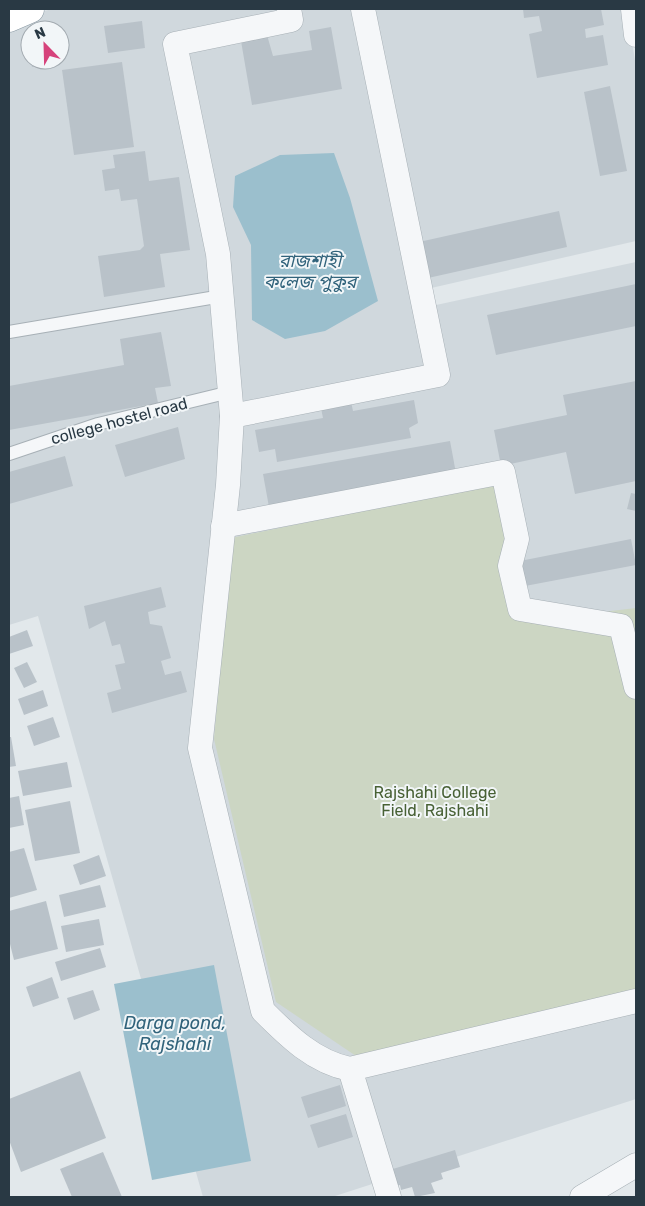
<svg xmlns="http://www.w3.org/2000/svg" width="645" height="1206" font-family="Rubik,'Noto Sans Bengali',sans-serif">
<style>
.built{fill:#d0d8dd;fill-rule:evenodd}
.green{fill:#ccd6c3}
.water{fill:#9bbfcd}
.building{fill:#b9c2c9}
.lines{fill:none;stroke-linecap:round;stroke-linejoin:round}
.service-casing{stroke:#a7b0b6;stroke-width:14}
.minor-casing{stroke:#a7b0b6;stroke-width:25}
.trunk-casing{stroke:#8999a3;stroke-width:29}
.service{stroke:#f5f7f9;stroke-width:12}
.minor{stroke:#f5f7f9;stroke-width:24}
.trunk{stroke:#fff;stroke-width:28}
.labels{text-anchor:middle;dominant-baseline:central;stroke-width:4;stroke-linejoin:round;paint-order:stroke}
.street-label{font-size:16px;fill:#293944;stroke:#f2f6f8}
.park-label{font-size:16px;fill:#486135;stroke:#f2f6f8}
.water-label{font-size:18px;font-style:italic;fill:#31637b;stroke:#f2f6f8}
</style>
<rect width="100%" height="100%" fill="#e2e8eb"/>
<g class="built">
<path d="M53,9h300l60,301 223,-48v837l-304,98h-129l-165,-581 -29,9v-595l21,-16zM30,30h30v30h-30z"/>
<path d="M363,9h264l9,58v174l-218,50z"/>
</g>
<path class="green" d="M496,483l30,138 110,-13v382l-277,68 -83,-56 -62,-263 17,-201z"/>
<g class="water">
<path d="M334,153l16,45 28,103 -53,30 -40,8 -33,-19 -1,-75 -18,-38 2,-31 45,-21z"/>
<path d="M214,965l37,196 -99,19 -38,-196z"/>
</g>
<g class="building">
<path d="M523,9h78l3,16 -19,4 1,9 17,-3 5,30 -71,13 -8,-44 13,-3 -3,-15 -15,2z"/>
<path d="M142,21l3,27 -37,5 -4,-27z"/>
<path d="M331,27l11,62 -90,16 -11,-64 26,-6 6,21 39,-6 -3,-19z"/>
<path d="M60,56l2,7 -30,4 -1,-7h29z"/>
<path d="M122,62l12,85 -60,8 -12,-85z"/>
<path d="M610,86l17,85 -27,5 -16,-84z"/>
<path d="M145,151l4,30 30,-4 11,73 -30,4 5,33 -61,10 -6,-41 42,-6 4,-4 -7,-47 -16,2 -2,-12 -14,2 -3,-21 13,-2 -2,-13z"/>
<path d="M559,211l8,36 -139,31 -9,-36z"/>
<path d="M636,284v42l-140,29 -9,-40z"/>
<path d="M161,332l10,54 -16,2 3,15 -149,27v-44l115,-21 -4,-26z"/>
<path d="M636,381v100l-61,13 -9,-42 -65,14 -7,-36 73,-15 -4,-20z"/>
<path d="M350,397l3,14 61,-11 4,23 -9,5 2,10 -134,24 -2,-13 -16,3 -4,-22 68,-12 -3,-15z"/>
<path d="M178,427l7,32 -60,18 -10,-32z"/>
<path d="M450,441l8,43 -187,34 -8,-44z"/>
<path d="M65,456l8,30 -64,18v-32z"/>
<path d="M631,493l5,1v17l-9,-2z"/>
<path d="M631,539l5,26 -111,21 -5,-25z"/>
<path d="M161,587l5,20 -18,5 2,12 12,2 9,32 -10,3 4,14 16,-4 6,21 -75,21 -5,-20 14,-4 -6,-24 10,-2 -5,-19 -8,2 -7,-25 -16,8 -5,-23z"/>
<path d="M27,630l6,16 -24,8v-17z"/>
<path d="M27,662l10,20 -13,6 -10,-20z"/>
<path d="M43,690l5,16 -24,9 -6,-16z"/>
<path d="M53,717l7,20 -26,9 -7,-20z"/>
<path d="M9,737h2l5,29 -7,1z"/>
<path d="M67,762l5,25 -49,9 -5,-25z"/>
<path d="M19,796l5,29 -15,3v-30z"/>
<path d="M70,801l10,52 -45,8 -10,-51z"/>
<path d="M24,848l13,42 -28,8v-46z"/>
<path d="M99,855l7,21 -26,9 -7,-20z"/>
<path d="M100,885l6,22 -42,10 -5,-22z"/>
<path d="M46,901l12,48 -44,11 -5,-20v-29z"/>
<path d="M99,919l5,26 -38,7 -5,-26z"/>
<path d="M100,948l6,19 -45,14 -6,-19z"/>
<path d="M52,977l7,21 -26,9 -7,-20z"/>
<path d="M93,990l7,20 -26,10 -7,-22z"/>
<path d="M80,1071l26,67 -85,34 -12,-32v-41z"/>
<path d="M340,1085l6,21 -38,12 -7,-21z"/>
<path d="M346,1114l7,23 -35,11 -8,-23z"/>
<path d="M455,1150l5,17 -19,6 2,6 -12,4 4,10 -20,4 -3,-10 -11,3 -1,-5 -12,3 -5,-16z"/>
<path d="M103,1152l19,45h-50l-12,-28z"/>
</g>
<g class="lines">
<defs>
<g id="service">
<path d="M9,332l213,-36"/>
<path d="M9,454l89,-30 132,-32"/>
</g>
<g id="minor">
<path d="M289,9l2,11 -116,24 43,210 14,162 -4,69 -28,263 63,263c25,25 51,51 87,58l286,-68"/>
<path d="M633,9l3,26"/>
<path d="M232,416l206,-41 -75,-366"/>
<path d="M223,526l280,-54 14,67 -7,27 10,43 101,17 15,61"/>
<path d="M350,1069l39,128"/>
<path d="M582,1197l54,-32"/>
</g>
<path id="trunk" d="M9,18l21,-9"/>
</defs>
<use href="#service" class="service-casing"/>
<use href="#minor" class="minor-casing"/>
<use href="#trunk" class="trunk-casing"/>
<use href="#service" class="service"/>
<use href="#minor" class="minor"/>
<use href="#trunk" class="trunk"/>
</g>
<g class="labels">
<g class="street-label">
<text transform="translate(119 421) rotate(-15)">college hostel road</text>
</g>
<g class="park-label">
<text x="435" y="792">Rajshahi College<tspan x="435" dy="18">Field, Rajshahi</tspan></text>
</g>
<g class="water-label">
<text x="310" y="261">রাজশাহী<tspan x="310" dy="21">কলেজ পুকুর</tspan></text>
<text x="175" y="1023">Darga pond,<tspan x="175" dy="21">Rajshahi</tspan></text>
</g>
</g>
<rect width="645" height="1206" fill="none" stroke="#293944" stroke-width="20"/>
<g transform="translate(45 45) rotate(337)"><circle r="24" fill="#f2f6f8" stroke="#a2aab0"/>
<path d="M0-4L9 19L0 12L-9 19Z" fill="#d6427b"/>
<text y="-8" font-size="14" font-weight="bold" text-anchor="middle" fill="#293944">N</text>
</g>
</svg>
